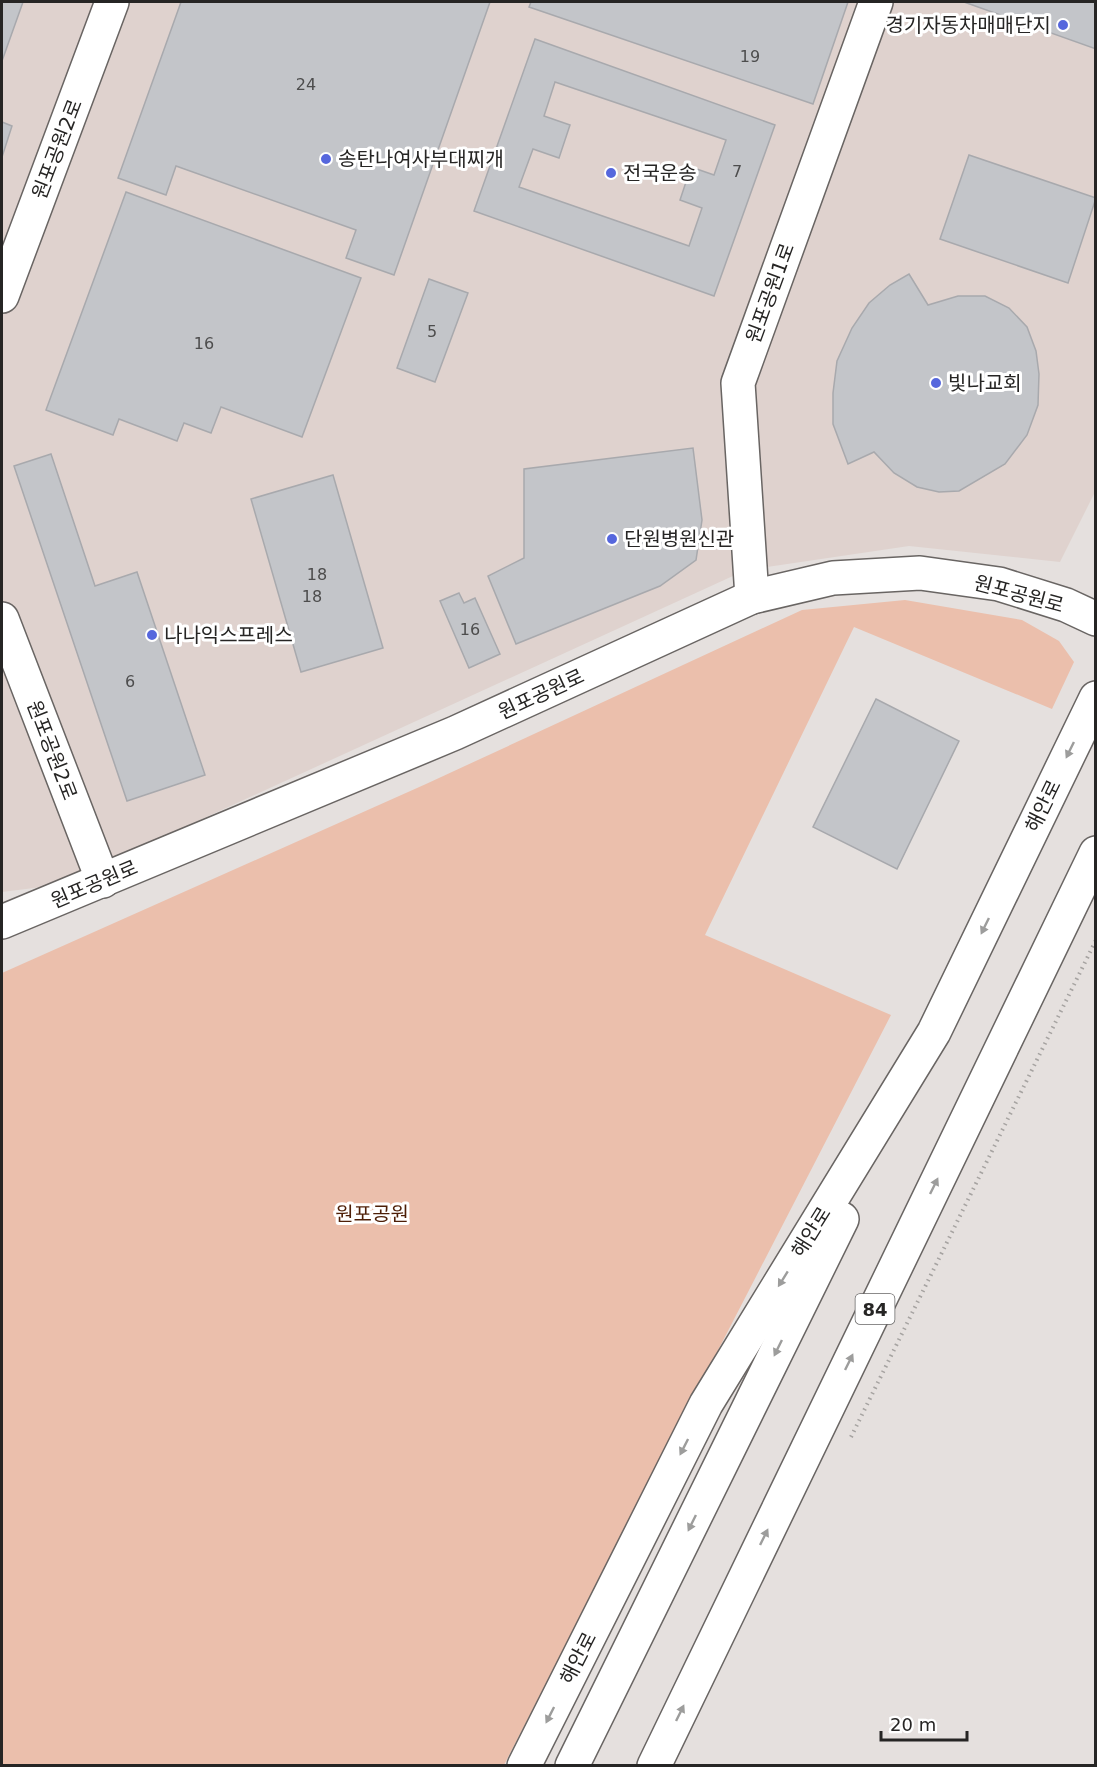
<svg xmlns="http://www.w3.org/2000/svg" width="1097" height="1767" font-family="'DejaVu Sans','Noto Sans KR',sans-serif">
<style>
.built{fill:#dfd2ce}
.green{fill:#ebbfac}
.building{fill:#c3c5c9;stroke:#a8a9ad;stroke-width:1.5;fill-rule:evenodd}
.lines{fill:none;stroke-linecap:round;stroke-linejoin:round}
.tertiary-casing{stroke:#696563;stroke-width:36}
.primary-casing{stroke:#696563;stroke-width:36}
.path{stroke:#a6a3a1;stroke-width:4;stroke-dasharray:1.5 4.5;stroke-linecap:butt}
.tertiary{stroke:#fff;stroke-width:33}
.primary{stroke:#fff;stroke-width:33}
.oneway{fill:#9d9d9c}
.poi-dot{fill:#5667dd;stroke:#fff;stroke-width:2}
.labels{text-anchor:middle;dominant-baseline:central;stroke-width:6;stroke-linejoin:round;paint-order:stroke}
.number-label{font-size:16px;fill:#4d4d4d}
.shield{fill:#fff;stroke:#676666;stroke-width:1.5}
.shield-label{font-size:18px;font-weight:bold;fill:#262524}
.poi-label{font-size:20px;fill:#262524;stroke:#fff;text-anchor:start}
.street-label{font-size:20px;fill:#262524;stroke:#fff}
.park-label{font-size:20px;fill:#4d1e06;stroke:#fff}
</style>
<rect width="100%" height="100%" fill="#e5e0de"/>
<path class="built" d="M2,2h1093v490l-35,70 -151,-16 -163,24 -688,315 -56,7z"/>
<path class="green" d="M905,600l117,20 37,21 15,21 -22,47 -198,-82 -149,308 186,80 -387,750 -502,1v-793l424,-189 376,-174z"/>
<g class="building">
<path d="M2,2h21l-21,59z"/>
<path d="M181,2h309l-96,273 -48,-17 10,-28 -180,-64 -10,29 -48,-17z"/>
<path d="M531,2h317l-35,102 -284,-97z"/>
<path d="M964,2h132v47z"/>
<path d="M535,39l240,86 -61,171 -240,-85zM555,82l171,58 -12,35 -23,-8 -11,33 22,8 -13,38 -170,-59 14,-38 26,9 11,-33 -26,-9z"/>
<path d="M2,122l10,4 -10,31z"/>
<path d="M969,155l127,43 -28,85 -128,-44z"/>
<path d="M126,192l235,86 -59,159 -81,-30 -10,26 -27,-10 -7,18 -58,-22 -6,16 -67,-25z"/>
<path d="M909,274l19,31 30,-9h27l24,12 18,19 9,24 3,23 -1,31 -11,30 -22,29 -46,27 -20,1 -22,-5 -23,-14 -20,-21 -26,12 -15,-40v-31l4,-32 15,-33 17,-25 21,-18z"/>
<path d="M429,279l39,14 -33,89 -38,-14z"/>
<path d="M693,448l9,72 -6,40 -36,26 -144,58 -28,-68 36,-18v-89z"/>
<path d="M51,454l44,132 42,-14 68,203 -78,26 -113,-335z"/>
<path d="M333,475l50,173 -82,24 -50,-173z"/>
<path d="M459,593l5,10 11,-5 25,56 -31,14 -29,-67z"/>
<path d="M876,699l83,42 -62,128 -84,-42z"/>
</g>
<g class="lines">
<defs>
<g id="tertiary">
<path d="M2,296l110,-294"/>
<path d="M752,597l-14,-214 138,-381"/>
<path d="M2,619l101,262"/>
<path d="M2,922l453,-189 297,-136 81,-19 87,-5 79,11 67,21 30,14"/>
</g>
<g id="primary">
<path d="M524,1766l182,-362 228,-372 162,-334"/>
<path d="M572,1766l270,-547"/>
<path d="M654,1766l442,-913"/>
</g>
</defs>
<use href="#tertiary" class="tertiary-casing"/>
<use href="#primary" class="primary-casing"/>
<path class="path" d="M851,1437l245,-497"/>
<use href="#tertiary" class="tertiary"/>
<use href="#primary" class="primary"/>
</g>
<defs><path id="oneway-solid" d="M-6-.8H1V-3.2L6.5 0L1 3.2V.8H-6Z" transform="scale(1.5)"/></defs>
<g class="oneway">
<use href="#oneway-solid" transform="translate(1070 750) rotate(116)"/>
<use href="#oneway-solid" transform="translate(985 926) rotate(116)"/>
<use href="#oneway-solid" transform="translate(934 1186) rotate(-64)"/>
<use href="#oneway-solid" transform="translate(783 1279) rotate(122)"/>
<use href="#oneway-solid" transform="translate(778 1348) rotate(116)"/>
<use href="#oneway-solid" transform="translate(849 1362) rotate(-64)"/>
<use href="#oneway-solid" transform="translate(684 1447) rotate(117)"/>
<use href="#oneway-solid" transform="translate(692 1523) rotate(116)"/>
<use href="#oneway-solid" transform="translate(764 1537) rotate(-64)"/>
<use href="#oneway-solid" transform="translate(680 1713) rotate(-64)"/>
<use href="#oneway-solid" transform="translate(550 1715) rotate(117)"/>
</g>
<g class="poi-dot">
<circle cx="1063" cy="25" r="6"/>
<circle cx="326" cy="159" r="6"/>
<circle cx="611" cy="173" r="6"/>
<circle cx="936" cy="383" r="6"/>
<circle cx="612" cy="539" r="6"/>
<circle cx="152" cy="635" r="6"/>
</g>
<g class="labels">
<g class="number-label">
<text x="750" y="56">19</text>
<text x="306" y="84">24</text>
<text x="737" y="171">7</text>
<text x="432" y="331">5</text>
<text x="204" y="343">16</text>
<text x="317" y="574">18</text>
<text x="312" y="596">18</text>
<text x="470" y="629">16</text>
<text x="130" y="681">6</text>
</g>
<rect class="shield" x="855.5" y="1294" width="39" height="30" rx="4.5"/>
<g class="shield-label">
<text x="875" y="1309">84</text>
</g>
<g class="poi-label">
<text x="1051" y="25" text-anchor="end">경기자동차매매단지</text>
<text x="338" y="159">송탄나여사부대찌개</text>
<text x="623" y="173">전국운송</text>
<text x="948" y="383">빛나교회</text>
<text x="624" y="539">단원병원신관</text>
<text x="164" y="635">나나익스프레스</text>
</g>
<g class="street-label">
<text transform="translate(57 149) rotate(-69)">원포공원2로</text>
<text transform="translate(770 293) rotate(-70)">원포공원1로</text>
<text transform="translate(1019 594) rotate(15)">원포공원로</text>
<text transform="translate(541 694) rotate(-25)">원포공원로</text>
<text transform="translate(52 750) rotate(69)">원포공원2로</text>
<text transform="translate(1043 806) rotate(-64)">해안로</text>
<text transform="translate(94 884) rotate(-23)">원포공원로</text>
<text transform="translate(811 1232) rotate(-58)">해안로</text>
<text transform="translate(578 1658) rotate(-63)">해안로</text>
</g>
<g class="park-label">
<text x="372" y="1214">원포공원</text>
</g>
</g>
<rect width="1097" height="1767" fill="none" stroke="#262524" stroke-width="6"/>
<path d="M881 1731v9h86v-9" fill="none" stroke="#262524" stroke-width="3"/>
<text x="890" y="1731" font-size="18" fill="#262524" stroke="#ffffff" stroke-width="4.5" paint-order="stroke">20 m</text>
</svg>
